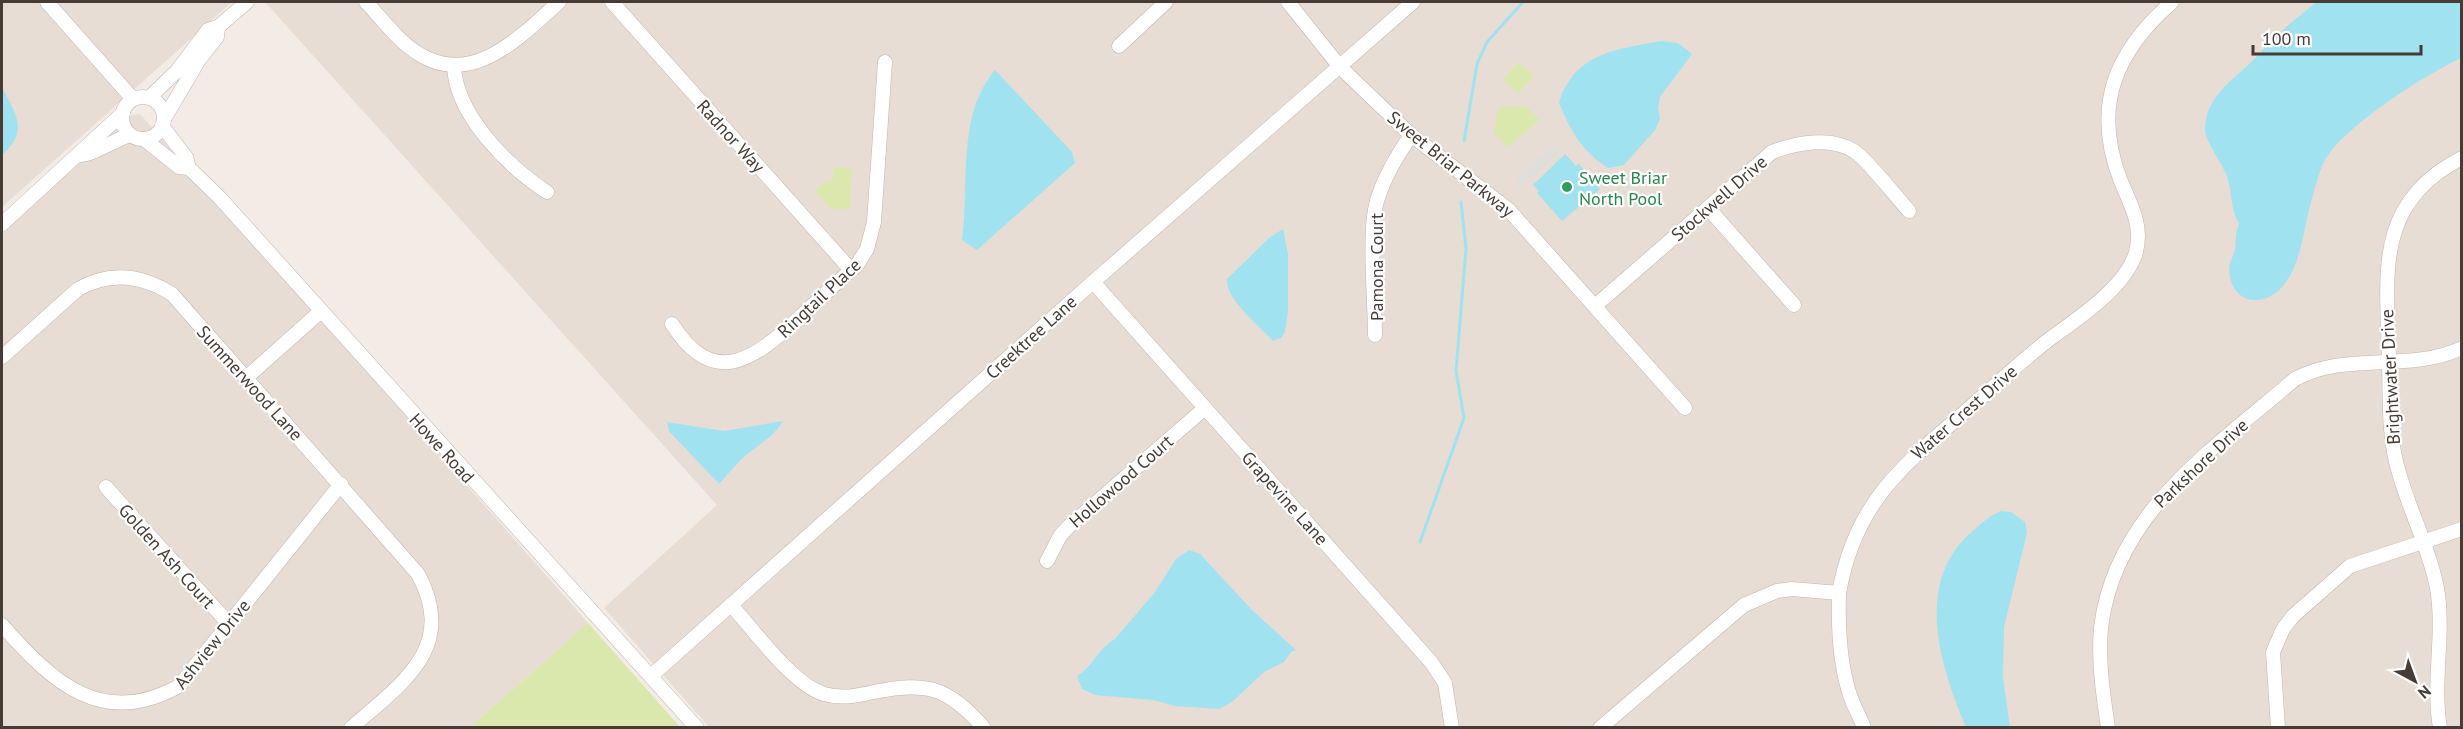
<svg xmlns="http://www.w3.org/2000/svg" width="2463" height="729" font-family="'PT Sans',sans-serif">
<style>
.residential{fill:#e7ddd4}
.green{fill:#dae8ae}
.parking{fill:#e1dddb}
.water{fill:#a1e2f1}
.lines{fill:none;stroke-linecap:round;stroke-linejoin:round}
.stream{stroke:#a1e2f1;stroke-width:3}
.minor-casing{stroke:#c1b5ab;stroke-width:15}
.minor{stroke:#fff;stroke-width:14}
.leisure-dot{fill:#2e9e5b;stroke:#fff;stroke-width:2}
.labels{text-anchor:middle;dominant-baseline:central;stroke-width:4.5;stroke-linejoin:round;paint-order:stroke}
.street-label{font-size:18px;fill:#463b35;stroke:#fff}
.leisure-label{font-size:18px;fill:#27864d;stroke:#fff;text-anchor:start}
</style>
<rect width="100%" height="100%" fill="#f3ece6"/>
<g class="residential">
<path d="M2,2h230l-230,205z"/>
<path d="M265,2h2196v725h-1752l-105,-119 113,-103z"/>
<path d="M140,114l448,509 -118,104h-468v-496l130,-116z"/>
</g>
<g class="green">
<path d="M1518,62l16,13 -15,18 -16,-13z"/>
<path d="M1504,106l23,1 13,13 -32,27 -14,-13 3,-22z"/>
<path d="M834,167l18,1 -2,41h-19l-16,-18 12,-11 5,3z"/>
<path d="M588,623l92,104h-210z"/>
</g>
<path class="parking" d="M1554,144l7,8 -41,35 -6,-8z"/>
<g class="water">
<path d="M2317,2h144v56c-36,17 -119,69 -137,104 -6,12 -10,30 -14,44 -7,26 -9,60 -28,81 -7,8 -18,14 -28,13 -19,-1 -27,-20 -24,-37 1,-4 4,-8 5,-13 2,-10 -1,-14 4,-26 -8,-14 -7,-29 -11,-44 -3,-14 -23,-38 -23,-50 0,-37 34,-53 54,-76 18,-20 37,-36 58,-52z"/>
<path d="M1661,41l17,2 14,11 -32,43 -2,11 2,11 -5,11 -31,35 -16,3c-28,-19 -36,-35 -49,-65 15,-50 58,-54 102,-62z"/>
<path d="M995,70l77,82 3,11 -98,87 -15,-10c8,-55 -6,-124 33,-170z"/>
<path d="M2,87c13,26 28,44 0,68z"/>
<path d="M1565,154l11,12 3,-2 21,25 -38,32 -25,-28 2,-2 -6,-6z"/>
<path d="M1283,229l5,25v57l-3,21 -4,6 -8,3c-13,-15 -48,-42 -46,-62l42,-41z"/>
<path d="M783,421c-10,17 -24,23 -38,35 -9,8 -17,18 -26,28l-50,-53 -2,-9 57,9z"/>
<path d="M2001,511l10,1 14,10 2,11 -23,94 -1,50 7,50h-44c-26,-62 -54,-147 9,-198 8,-7 16,-14 26,-18z"/>
<path d="M1189,550l11,4 51,55 45,41 -5,2 -7,10 -20,10 -32,30 -13,7 -44,-3 -22,-6 -58,-5 -13,-6 -5,-13c16,-9 23,-30 38,-37l40,-47 21,-33z"/>
</g>
<g class="lines">
<g class="stream">
<path d="M1464,141l13,-77 10,-22 36,-40"/>
<path d="M1420,542l44,-124 -8,-47 10,-122 -5,-47"/>
</g>
<defs>
<g id="minor">
<path d="M47,2l86,97"/>
<path d="M366,2c16,17 32,39 53,52 54,34 103,-19 140,-52"/>
<path d="M612,2l239,268"/>
<path d="M1288,2l52,65 71,68 97,74 177,199"/>
<path d="M1119,46l47,-44"/>
<path d="M454,65c1,49 53,101 93,127"/>
<circle cx="143" cy="118" r="21"/>
<path d="M149,98l28,-27 31,-41 10,-3 29,-25"/>
<path d="M164,119l35,-59 18,-23 1,-10"/>
<path d="M162,126l24,31 3,11 31,30 477,530"/>
<path d="M144,139l35,28 10,1"/>
<path d="M80,155c15,-1 34,-15 50,-20"/>
<path d="M1708,208l86,97"/>
<path d="M2,224l121,-111"/>
<path d="M1093,282l338,380 14,21 7,45"/>
<path d="M1595,306l177,-154c24,-9 58,-16 82,-1 13,8 43,47 55,60"/>
<path d="M672,324c42,66 82,35 127,-6 19,-18 38,-36 58,-53l10,-16 7,-27 11,-160"/>
<path d="M1375,335c0,-35 -7,-103 2,-134 7,-24 20,-45 34,-66"/>
<path d="M2,357l76,-68c32,-18 64,-14 94,5l246,280c40,74 -16,109 -67,154"/>
<path d="M246,378l75,-67"/>
<path d="M106,487l123,137"/>
<path d="M1047,561l13,-25 8,-9 137,-119"/>
<path d="M1839,593c-1,33 0,67 10,99 3,12 11,24 15,36"/>
<path d="M731,605c23,25 61,79 93,89 18,5 32,2 50,-2 52,-11 74,-5 110,36"/>
<path d="M2,625c50,57 100,104 177,61l162,-202"/>
<path d="M651,676l442,-394 320,-280"/>
<path d="M1600,728l144,-123 33,-14 15,-2 47,4c16,-90 61,-125 126,-181 27,-24 54,-49 82,-71 28,-21 79,-53 89,-89 7,-28 -6,-48 -16,-73 -28,-74 -4,-128 52,-177"/>
<path d="M2108,728c-5,-34 -10,-67 -7,-100 13,-115 114,-180 194,-249 52,-28 113,-6 167,-31"/>
<path d="M2278,728l-5,-76 10,-23 10,-13 57,-50 112,-37"/>
<path d="M2440,728c-8,-47 5,-93 -3,-140 -8,-40 -26,-74 -37,-112 -12,-37 -10,-74 -11,-113 -1,-84 -18,-159 73,-205"/>
</g>
</defs>
<use href="#minor" class="minor-casing"/>
<use href="#minor" class="minor"/>
</g>
<circle class="leisure-dot" cx="1567" cy="187" r="6"/>
<g class="labels">
<g class="street-label">
<text transform="translate(731 136) rotate(48)">Radnor Way</text>
<text transform="translate(1451 164) rotate(39)">Sweet Briar Parkway</text>
<text transform="translate(1719 198) rotate(-41)">Stockwell Drive</text>
<text transform="translate(1376 267) rotate(-90)">Pamona Court</text>
<text transform="translate(819 298) rotate(-43)">Ringtail Place</text>
<text transform="translate(1031 337) rotate(-42)">Creektree Lane</text>
<text transform="translate(2390 377) rotate(-93)">Brightwater Drive</text>
<text transform="translate(250 383) rotate(48)">Summerwood Lane</text>
<text transform="translate(1964 412) rotate(-41)">Water Crest Drive</text>
<text transform="translate(442 448) rotate(48)">Howe Road</text>
<text transform="translate(2201 463) rotate(-43)">Parkshore Drive</text>
<text transform="translate(1121 481) rotate(-41)">Hollowood Court</text>
<text transform="translate(1285 498) rotate(48)">Grapevine Lane</text>
<text transform="translate(167 556) rotate(48)">Golden Ash Court</text>
<text transform="translate(212 644) rotate(-51)">Ashview Drive</text>
</g>
<g class="leisure-label">
<text x="1579" y="177">Sweet Briar<tspan x="1579" dy="21">North Pool</tspan></text>
</g>
</g>
<rect width="2463" height="729" fill="none" stroke="#463b35" stroke-width="6"/>
<g transform="translate(2415 681) rotate(139)" stroke="#ffffff" stroke-width="4.5" paint-order="stroke">
<path d="M0-4.5L10 22L0 15L-10 22Z" fill="#463b35"/>
<text y="-9" font-size="16" font-weight="bold" text-anchor="middle" fill="#463b35">N</text>
</g>
<path d="M2253 45v9h168v-9" fill="none" stroke="#463b35" stroke-width="3"/>
<text x="2262" y="45" font-size="18" fill="#463b35" stroke="#ffffff" stroke-width="4.5" paint-order="stroke">100 m</text>
</svg>
